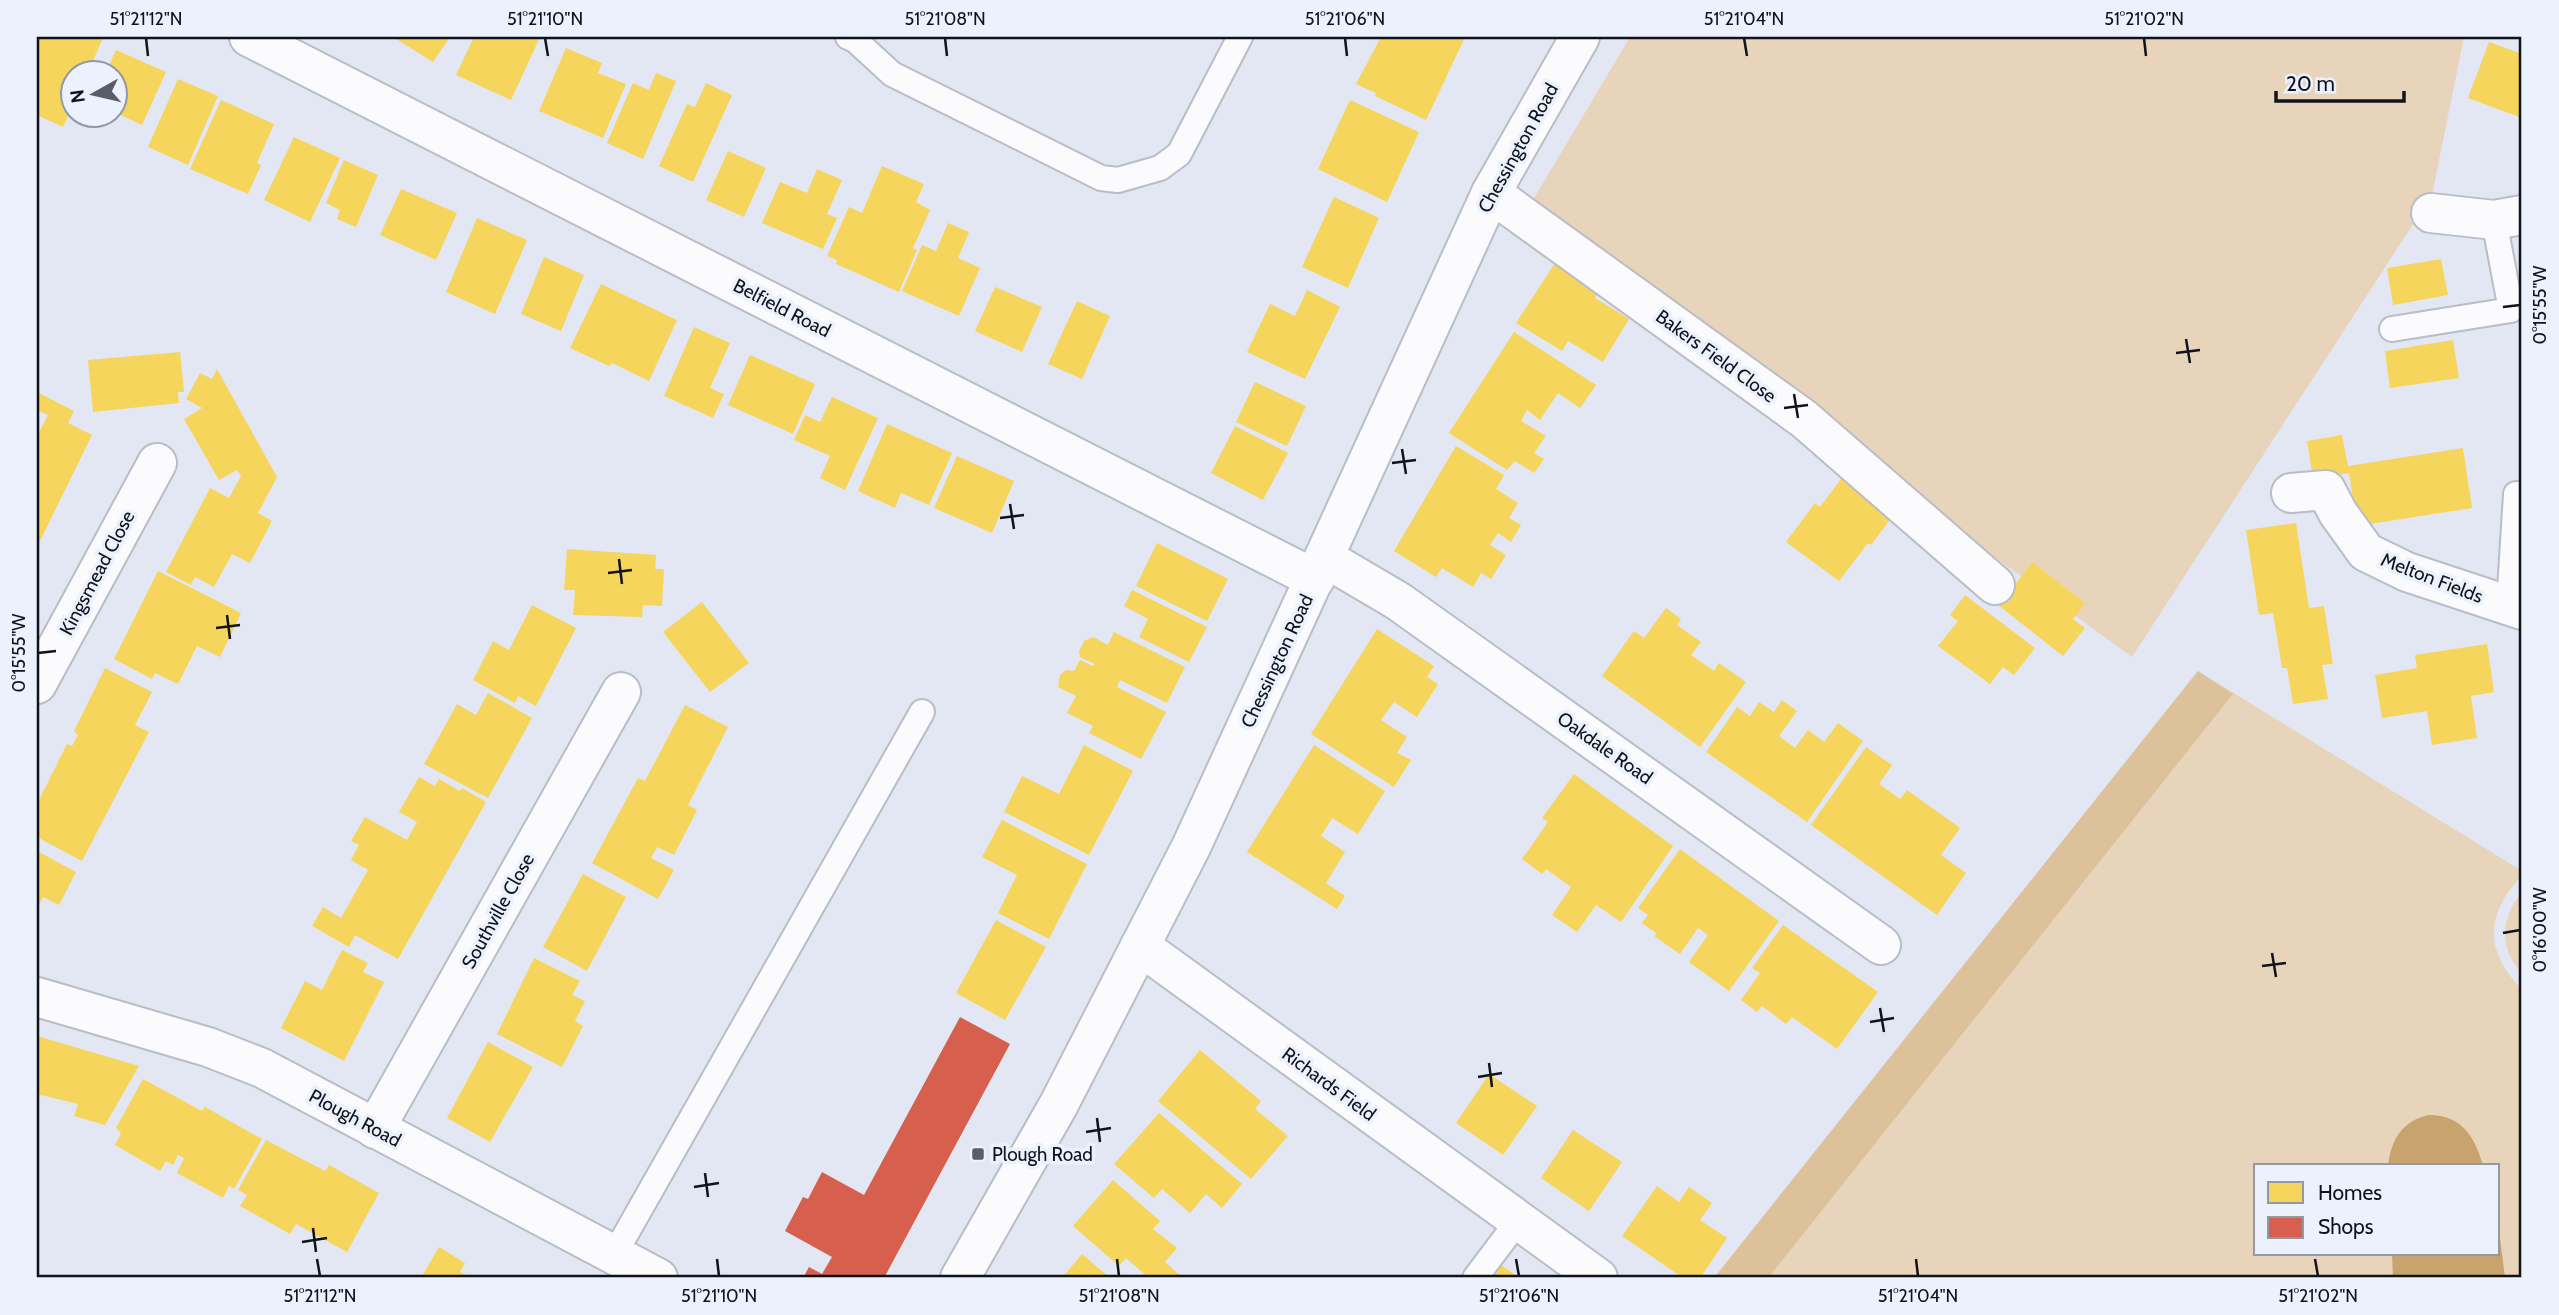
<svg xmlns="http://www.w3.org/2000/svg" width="2559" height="1315" font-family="Cabin,sans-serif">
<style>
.green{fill:#e8d4ba;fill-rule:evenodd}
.forest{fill:#dcc19b}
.water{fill:#c7a46e}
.homes{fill:#f6d55c}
.shops{fill:#d6604d}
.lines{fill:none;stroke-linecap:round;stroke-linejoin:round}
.lane-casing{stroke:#b9bdc6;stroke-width:28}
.street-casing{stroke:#b9bdc6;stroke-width:42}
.secondary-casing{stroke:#b9bdc6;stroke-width:42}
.lane{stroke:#fbfbfd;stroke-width:24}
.street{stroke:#fbfbfd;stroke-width:38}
.secondary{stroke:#fbfbfd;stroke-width:38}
.ticks{fill:none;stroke:#10131a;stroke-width:2.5}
.poi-dot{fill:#5a5d66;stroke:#ecf1fe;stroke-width:2.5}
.labels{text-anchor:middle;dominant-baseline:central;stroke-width:7;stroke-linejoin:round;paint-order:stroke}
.street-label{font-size:19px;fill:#10131a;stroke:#ecf1fe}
.poi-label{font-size:19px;fill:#10131a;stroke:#ecf1fe;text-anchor:start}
.neatline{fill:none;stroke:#10131a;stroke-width:2.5}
.ticks-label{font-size:18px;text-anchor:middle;fill:#10131a}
</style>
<rect width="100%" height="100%" fill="#e2e7f3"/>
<g class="green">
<path d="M1630,37h834l-32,158 -300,462 -608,-442z"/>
<path d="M2198,671l324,200c-2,9 -10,15 -15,23 -24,38 -13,65 15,96v288h-808zM2256,1166h242v88h-242z"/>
<path d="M2522,892v82c-23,-26 -22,-55 0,-82z"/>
</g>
<path class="forest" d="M2198,671l35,23 -465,584h-54z"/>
<g class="water">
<path d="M2429,1115c33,0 46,22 54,51h-95c3,-27 14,-45 41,-51z"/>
<path d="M2498,1222l7,56h-112l-1,-24h106z"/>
</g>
<g class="homes">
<path d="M37,37l66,1 -16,36h-13v29l-11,24 -26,-12z"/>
<path d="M393,37h57l-17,25z"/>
<path d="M474,37h66l-29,63 -55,-25z"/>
<path d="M1381,37h84l-39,83 -51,-24 1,-3 -20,-9z"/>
<path d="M2489,42l33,12v64l-54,-20z"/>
<path d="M566,48l36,15 -4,10 28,11 -23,54 -64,-27z"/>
<path d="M116,50l50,22 -24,53 -26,-12v-39h-11z"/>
<path d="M656,73l20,8 -33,78 -36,-16 26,-60 16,7z"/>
<path d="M178,79l40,17 -30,69 -40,-18z"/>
<path d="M706,83l26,12 -39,87 -34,-16 28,-62 8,3z"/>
<path d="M221,100l53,24 -17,39 4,2 -13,29 -58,-25z"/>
<path d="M1350,100l69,32 -32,70 -69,-33z"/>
<path d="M294,137l46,21 -30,64 -46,-22z"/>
<path d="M728,151l38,17 -22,49 -38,-17z"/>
<path d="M344,160l34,15 -22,52 -19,-8 3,-9 -14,-7z"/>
<path d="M882,166l42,18 -8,18 14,8 -17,38 4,2 -18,42 -63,-28 1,-4 -10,-4 22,-49 13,6z"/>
<path d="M817,169l25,11 -15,34 10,4 -14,31 -61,-26 18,-41 27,11z"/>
<path d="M401,189l56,24 -21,47 -56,-25z"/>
<path d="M1334,197l45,21 -31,70 -46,-21z"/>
<path d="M477,218l50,22 -32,74 -49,-22z"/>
<path d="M948,223l21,9 -11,26 22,10 -21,48 -57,-25 20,-46 14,6z"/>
<path d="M544,257l40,18 -23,56 -40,-17z"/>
<path d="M2441,259l7,36 -55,10 -6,-37z"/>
<path d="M1557,260l44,28 -6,10 34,21 -26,43 -35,-21 -6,10 -46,-28z"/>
<path d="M601,284l76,36 -28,61 -37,-18 -3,3 -39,-18z"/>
<path d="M995,287l47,20 -20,45 -47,-21z"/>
<path d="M1307,290l33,17 -35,72 -58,-27 23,-48 25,12z"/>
<path d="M1077,301l33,15 -28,63 -34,-15z"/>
<path d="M694,327l36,16 -20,45 14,6 -11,24 -49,-22z"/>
<path d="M1514,332l82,53 -16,23 -22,-15 -18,27 -13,-10 -6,11 25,15 -12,17 10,6 -10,14 -19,-12 -8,9 -58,-37z"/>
<path d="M2453,340l6,38 -69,10 -5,-37z"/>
<path d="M180,352l4,40h-6l1,11 -86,9 -5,-52z"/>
<path d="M750,355l65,29 -22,50 -65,-29z"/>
<path d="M217,369l60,108 -19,36 14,8 -22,42 -18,-9 -18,33 -19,-10 -4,8 -25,-13 44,-84 19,10 12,-22 -4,-6 -18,10 -35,-61 18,-11 -16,-9 14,-26 12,6z"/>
<path d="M1255,382l51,24 -19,40 -51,-24z"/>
<path d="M37,392l37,19 -6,12 24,12 -55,112v-111l11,-21 -11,-5z"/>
<path d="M832,397l46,21 -33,72 -25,-12 10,-22 -36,-16 11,-25 15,7z"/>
<path d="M887,424l65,29 -23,52 -28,-12 -6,15 -37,-17z"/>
<path d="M1235,426l53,27 -25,47 -52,-27z"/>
<path d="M2342,435l6,31 115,-18 9,60 -115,18 -8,-53 -36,6 -6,-38z"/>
<path d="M1456,446l48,29 -8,14 22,14 -9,15 12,7 -10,17 -13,-9 -8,12 16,10 -15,24 -10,-6 -8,14 -31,-19 -6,9 -42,-26z"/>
<path d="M957,456l57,25 -22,52 -58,-25z"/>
<path d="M1844,475l51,38 -24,32 -3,-2 -29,38 -53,-39 29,-39 5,4z"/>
<path d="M2296,523l13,85 15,-2 9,58 -11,1 6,34 -35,5 -6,-36h-5l-9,-55 -14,2 -13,-85z"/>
<path d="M1157,543l71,36 -21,42 -71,-35z"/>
<path d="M567,549l89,6 -1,14h9l-2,37 -19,-1 -1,12 -69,-2 2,-25h-11z"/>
<path d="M2032,562l53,41 -12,16 12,9 -22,28 -70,-55 15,-20 6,5z"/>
<path d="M158,571l83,42 -21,44 -23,-11 -19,38 -23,-11 -3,6 -38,-20z"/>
<path d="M1132,590l75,37 -18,35 -50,-25 9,-18 -24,-13z"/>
<path d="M1965,595l70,53 -21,27 -11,-8 -13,17 -52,-38 20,-25 -8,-6z"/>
<path d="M702,602l47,61 -39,29 -47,-60z"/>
<path d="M532,605l44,23 -40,78 -18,-10 -3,7 -42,-23 20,-39 16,9z"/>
<path d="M1666,608l15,11 -4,6 24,17 -10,13 23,16 5,-8 27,19 -46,65 -98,-71 32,-45 10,7z"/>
<path d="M1377,629l57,37 -7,11 11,7 -21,33 -23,-15 -13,18 26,17 -10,16 14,7 -17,27 -83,-53z"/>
<path d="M1114,632l71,35 -18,36 -47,-23 -3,7 49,25 -25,47 -52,-26 4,-7 -26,-13 9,-17 -18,-9 2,-12 6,-5 8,1 6,-11 13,6 2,-2 -15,-7 -1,-5 5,-11 9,-4 15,8z"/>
<path d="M2487,644l7,48 -23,4 6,42 -45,7 -5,-34 -45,7 -7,-43 42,-7 -2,-13z"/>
<path d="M105,668l47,24 -17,33 14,7 -67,129 -45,-24v-33l30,-60 5,2 6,-11 -4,-4z"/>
<path d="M488,693l44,25 -44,80 -64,-34 33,-60 19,11z"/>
<path d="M1782,700l15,11 -18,25 16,12 13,-18 16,12 14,-19 25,18 -56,81 -101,-70 31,-45 13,9 9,-14 15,10z"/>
<path d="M685,705l43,22 -40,78 9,5 -23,45 -17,-8 -6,11 23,12 -16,29 -66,-36 46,-85 7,3z"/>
<path d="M1084,745l49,26 -44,84 -85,-43 18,-36 37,18z"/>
<path d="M1314,745l71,46 -27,43 -26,-16 -11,18 24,16 -19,31 19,13 -8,13 -90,-57z"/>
<path d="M1866,747l26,18 -13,19 21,15 7,-9 53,38 -19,27 25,18 -29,42 -126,-90z"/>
<path d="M1574,774l99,72 -52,76 -25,-17 -19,27 -25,-17 19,-28 -25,-18 -4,5 -20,-15 26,-37 -6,-4z"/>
<path d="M419,777l16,9 4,-7 21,12 2,-3 24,14 -88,157 -43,-24 -6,12 -37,-21 11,-19 18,11 27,-48 -17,-10 8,-15 -8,-4 14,-24 42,23 10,-18 -18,-10z"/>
<path d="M1002,820l85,44 -38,75 -51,-26 19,-38 -35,-18z"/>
<path d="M1680,849l99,72 -50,70 -40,-29 19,-27 -10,-7 -18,26 -26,-18 3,-2 -15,-11 6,-8 -10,-7z"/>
<path d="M37,851l39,21 -17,33 -16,-8 -6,12z"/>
<path d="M583,874l43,23 -39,74 -44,-24z"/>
<path d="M996,920l50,27 -41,73 -49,-27z"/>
<path d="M1783,925l95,67 -41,57 -45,-32 -6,7 -24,-18 -5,6 -16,-12 19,-27 -8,-5z"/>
<path d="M342,950l26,13 -5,9 21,10 -40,79 -63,-33 24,-47 17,9z"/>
<path d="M534,958l46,23 -8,14 13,6 -10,20 8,5 -21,41 -65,-33z"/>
<path d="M37,1036l102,30 -34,59 -31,-9 4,-12 -41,-10z"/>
<path d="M488,1042l45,25 -43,75 -43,-24z"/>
<path d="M1200,1050l61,51 -6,8 33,27 -37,43 -93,-78z"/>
<path d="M1489,1074l48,32 -34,49 -47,-32z"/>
<path d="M143,1079l59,32 3,-4 57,32 -28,50 -5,-3 -6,12 -46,-25 7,-15 -6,-3 -5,10 -7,-4 -6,10 -45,-26 6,-12 -5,-5z"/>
<path d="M1159,1113l83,71 -20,24 -16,-14 -16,19 -28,-24 -8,9 -40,-34z"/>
<path d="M1573,1130l49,32 -33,49 -48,-33z"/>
<path d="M266,1140l59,31 4,-6 50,28 -32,59 -51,-28 -6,10 -50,-28 7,-11 -9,-5z"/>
<path d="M1113,1180l47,41 -7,8 24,19 -12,14 18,16h-34l-23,-20 -7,8 -46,-40z"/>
<path d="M1657,1186l22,16 10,-15 23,16 -12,17 27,18 -27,40h-17l-61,-42z"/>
<path d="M439,1247l26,16 -5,9 12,6h-51z"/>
<path d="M1082,1254l28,24h-48z"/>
<path d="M1500,1264l19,14h-30z"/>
</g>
<path class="shops" d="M960,1017l50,27 -126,234h-81l6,-11 13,7 10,-17 -47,-26 18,-34 5,2 14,-27 42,23z"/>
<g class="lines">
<defs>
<g id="lane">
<path d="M848,37l7,3 37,34 209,104 17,2 42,-12 19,-14 61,-117"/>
<path d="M2392,329l119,-19 -17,-90"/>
<path d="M2509,606l7,-112"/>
<path d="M614,1255l308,-543"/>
<path d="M1475,1278l43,-57"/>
</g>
<g id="street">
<path d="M249,37l1066,542"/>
<path d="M1491,193l313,226 191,166"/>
<path d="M2431,213l63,7 28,-5"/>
<path d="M2291,493l35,-3 12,23 28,39 41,20 115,38"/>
<path d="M1325,558l73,43 483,344"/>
<path d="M37,684l120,-221"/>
<path d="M1140,946l458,332"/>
<path d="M37,997l171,50 54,21 396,210"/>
<path d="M375,1129l246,-437"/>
</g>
<path id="secondary" d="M960,1278l99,-174 132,-257 300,-654 89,-156"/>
</defs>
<use href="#lane" class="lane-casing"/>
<use href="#street" class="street-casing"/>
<use href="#secondary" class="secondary-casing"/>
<use href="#lane" class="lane"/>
<use href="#street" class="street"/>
<use href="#secondary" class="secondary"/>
</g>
<path class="ticks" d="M146,38l2,18M545,38l3,18M945,38l2,18M1345,38l2,18M1744,38l3,18M2144,38l2,18M2503,307l17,-2M2186,339l4,24M2176,353l24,-3M1794,394l4,24M1784,408l24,-3M1402,449l4,25M1392,463l24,-3M1010,504l4,25M1000,518l24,-3M619,559l3,25M608,573l24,-3M227,615l3,24M216,628l24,-3M38,653l18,-2M2503,933l17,-3M2272,953l4,24M2262,966l24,-3M1880,1008l4,24M1870,1022l24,-4M1489,1063l3,24M1478,1077l24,-4M1097,1118l3,24M1086,1132l25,-4M705,1173l3,24M694,1187l25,-4M313,1228l3,24M302,1242l25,-4M317,1259l3,17M717,1259l2,17M1117,1259l2,17M1516,1259l3,17M1916,1259l2,17M2315,1259l3,17"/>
<rect class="poi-dot" x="971" y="1147" width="14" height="14" rx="3.5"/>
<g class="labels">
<g class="street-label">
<text transform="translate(1518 148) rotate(-61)">Chessington Road</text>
<text transform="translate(782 308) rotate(27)">Belfield Road</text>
<text transform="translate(1716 356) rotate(36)">Bakers Field Close</text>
<text transform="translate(97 573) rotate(-62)">Kingsmead Close</text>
<text transform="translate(2432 578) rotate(21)">Melton Fields</text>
<text transform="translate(1277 661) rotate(-65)">Chessington Road</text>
<text transform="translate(1605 748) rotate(35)">Oakdale Road</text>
<text transform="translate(498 911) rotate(-61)">Southville Close</text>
<text transform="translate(1329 1084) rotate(36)">Richards Field</text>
<text transform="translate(355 1118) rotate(28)">Plough Road</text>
</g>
<g class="poi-label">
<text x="992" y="1154">Plough Road</text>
</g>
</g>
<rect width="2559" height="1315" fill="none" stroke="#ecf1fe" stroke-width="77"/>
<rect x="2254" y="1164" width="245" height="91" fill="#ecf1fe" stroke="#9498a3" stroke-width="2"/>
<rect x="2268" y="1182" width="35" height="21" fill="#f6d55c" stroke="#9498a3" stroke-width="2"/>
<text x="2318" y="1200" font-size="21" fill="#10131a">Homes</text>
<rect x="2268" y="1217" width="35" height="21" fill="#d6604d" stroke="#9498a3" stroke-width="2"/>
<text x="2318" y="1234" font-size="21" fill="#10131a">Shops</text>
<g transform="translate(94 94) rotate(262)"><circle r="33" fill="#ecf1fe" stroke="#9498a3" stroke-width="2"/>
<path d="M0-5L12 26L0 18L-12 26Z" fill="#5a5d66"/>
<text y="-10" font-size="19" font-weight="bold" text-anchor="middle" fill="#10131a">N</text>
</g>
<path d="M2276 91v10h128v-10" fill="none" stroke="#10131a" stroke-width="3.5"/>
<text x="2286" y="91" font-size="21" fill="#10131a" stroke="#ecf1fe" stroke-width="5" paint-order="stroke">20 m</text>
<rect x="38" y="38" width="2482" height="1238" class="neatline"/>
<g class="ticks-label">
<text x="146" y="25">51°21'12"N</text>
<text x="545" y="25">51°21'10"N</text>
<text x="945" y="25">51°21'08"N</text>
<text x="1345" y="25">51°21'06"N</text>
<text x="1744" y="25">51°21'04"N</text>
<text x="2144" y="25">51°21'02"N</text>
<text transform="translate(2540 305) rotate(-90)" y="6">0°15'55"W</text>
<text transform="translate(19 653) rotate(-90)" y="6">0°15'55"W</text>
<text transform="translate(2540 930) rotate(-90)" y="6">0°16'00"W</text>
<text x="320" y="1302">51°21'12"N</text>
<text x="719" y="1302">51°21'10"N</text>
<text x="1119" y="1302">51°21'08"N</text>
<text x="1519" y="1302">51°21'06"N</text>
<text x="1918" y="1302">51°21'04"N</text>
<text x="2318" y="1302">51°21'02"N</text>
</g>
</svg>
